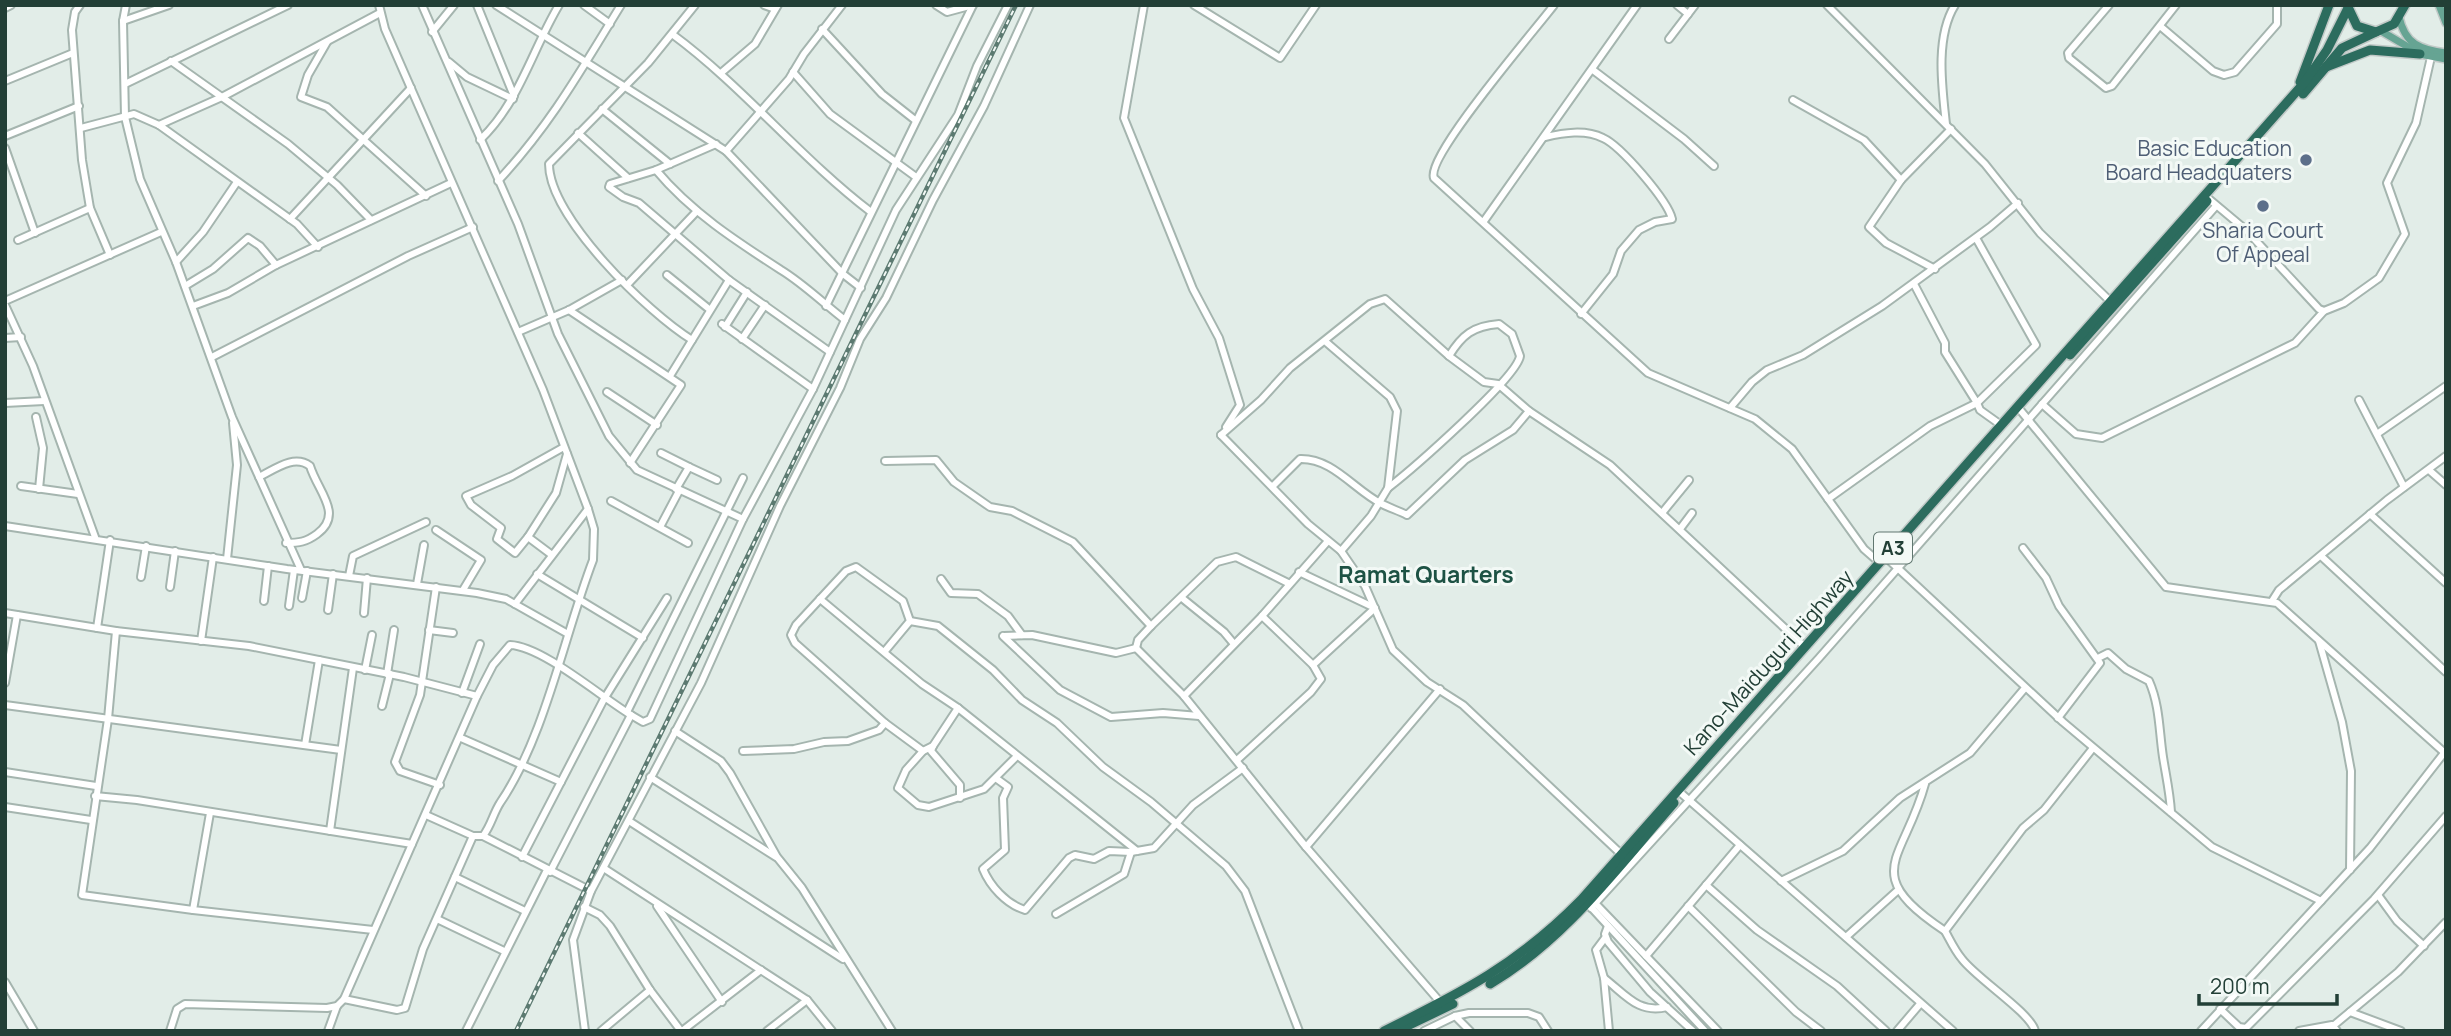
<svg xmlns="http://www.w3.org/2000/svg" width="2451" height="1036" font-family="Manrope,sans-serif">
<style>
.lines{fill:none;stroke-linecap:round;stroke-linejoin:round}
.minor-casing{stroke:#a5b5af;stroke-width:10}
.major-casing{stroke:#c1c9c7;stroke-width:10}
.highway-casing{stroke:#c1c9c7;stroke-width:12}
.minor{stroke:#fff;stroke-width:6}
.major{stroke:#66a493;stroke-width:7}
.highway{stroke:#2c6c5e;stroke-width:9}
.rail-casing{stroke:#5c7a71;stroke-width:4.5}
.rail{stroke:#f3f9f6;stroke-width:2;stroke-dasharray:5;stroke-linecap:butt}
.service-dot{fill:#5c6f8a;stroke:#f3f9f6;stroke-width:2.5}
.labels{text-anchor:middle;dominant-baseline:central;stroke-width:6;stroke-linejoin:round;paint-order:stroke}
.shield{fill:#f3f9f6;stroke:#617770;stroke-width:2}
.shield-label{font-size:19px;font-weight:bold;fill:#223f36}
.service-label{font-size:21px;fill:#4e5e75;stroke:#f3f9f6;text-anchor:end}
.street-label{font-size:21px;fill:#223f36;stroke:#f3f9f6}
.neighbourhood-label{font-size:23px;font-weight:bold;fill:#1d5244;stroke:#f3f9f6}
</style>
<rect width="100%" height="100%" fill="#e2ede8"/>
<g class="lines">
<defs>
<g id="minor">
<path d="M80,5l-5,7 -3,18 10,130 8,48 20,47"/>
<path d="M126,5l-3,16 2,96 15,62 36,83 56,155 69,153"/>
<path d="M379,5l6,24 158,361 45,119 6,20 -1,31c-29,76 -48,177 -93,243 -7,11 -9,23 -17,33h-10l-47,-21"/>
<path d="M422,5l96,219 40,110 51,102 28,34 106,49"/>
<path d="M477,5l37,91"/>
<path d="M496,5l230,146 117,123 18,14"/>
<path d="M584,5l26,19"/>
<path d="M764,5l11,4"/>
<path d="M936,5l11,7 26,-7"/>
<path d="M1144,5l-20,113 69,171 26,49 21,67 -14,22"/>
<path d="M1194,5l86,53 36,-53"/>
<path d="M1554,5c-18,24 -129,152 -120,173l214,195 107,46 37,30 72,100 16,14"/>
<path d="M1677,5l11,9"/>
<path d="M1827,5l158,159 55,69 71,69"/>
<path d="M2109,5l-41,48 1,5 37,30 6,-2 64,-81"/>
<path d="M5,8l6,-3"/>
<path d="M123,21l46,-16"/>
<path d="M2160,26l53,45 11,4 11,-3 42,-48v-19"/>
<path d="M822,29l60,65 33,26"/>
<path d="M432,32l22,-27"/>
<path d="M672,34c72,53 128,124 199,178"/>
<path d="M1669,39l26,-34"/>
<path d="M327,42l-19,33 -7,22 26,10 99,89"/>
<path d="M171,61l117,83 49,41 34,35"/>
<path d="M449,62l18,15 46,22"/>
<path d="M1593,70l91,69 30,27"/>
<path d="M793,72l37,42 86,63"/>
<path d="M721,73l34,-29 23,-39"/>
<path d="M5,81l68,-28"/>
<path d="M125,84l163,-79"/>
<path d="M1793,100l71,40 37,40"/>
<path d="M602,109l68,55"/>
<path d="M1946,124c-4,-37 -11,-87 9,-119"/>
<path d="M159,125l63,-28 158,-84"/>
<path d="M81,128l53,-14 25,11 138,99 21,23"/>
<path d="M578,133l50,45"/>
<path d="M5,136l74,-30"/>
<path d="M1545,137c18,-4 40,-8 58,1 18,8 65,63 69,81l-17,3 -16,8 -18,21 -8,23 -32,40"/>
<path d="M480,140c39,-37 52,-90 79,-135"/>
<path d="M716,144l-60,26 -46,14 -1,3 14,10 16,6 90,77 101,72"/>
<path d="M5,148l30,85"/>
<path d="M726,151l63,-72 15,-25 38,-49"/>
<path d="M498,181c53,-57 83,-111 123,-176"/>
<path d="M2209,199l37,31 73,79 5,2"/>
<path d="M290,219l121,-131"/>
<path d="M1484,221l153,-216"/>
<path d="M18,240l72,-32"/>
<path d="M176,262l27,-30 34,-50"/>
<path d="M1935,269l-49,-26 -17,-16 32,-47 50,-51"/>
<path d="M667,275l42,34"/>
<path d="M1914,284l31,59v9l32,51 59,-58 -60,-107"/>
<path d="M627,285l70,-74"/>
<path d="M185,286l28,-17 35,-31 12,8 16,19"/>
<path d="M5,301l156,-69"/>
<path d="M5,305l28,61 62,171"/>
<path d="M193,306l35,-13 48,-28 175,-82"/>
<path d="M826,306l147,-301"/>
<path d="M569,310l112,75 -51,78"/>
<path d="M845,320l51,-110 62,-95 19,-49 31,-61"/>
<path d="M722,324l91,65"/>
<path d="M725,327l22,-35"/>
<path d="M518,332l51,-22 53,-30"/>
<path d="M5,338l16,-1"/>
<path d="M742,339l23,-34"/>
<path d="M692,340c-44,-27 -143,-123 -143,-176l99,-101 47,-58"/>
<path d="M1326,342l64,55 7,14 -9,77 -17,28 -30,35"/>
<path d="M212,357l196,-101 65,-29"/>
<path d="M670,376l59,-96"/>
<path d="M607,392l50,33"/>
<path d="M2359,400l45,87"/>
<path d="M5,403l39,-2"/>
<path d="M2042,404l34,30 26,4 193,-95 29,-32 20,-8 35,-25 26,-44 -18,-51 29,-60 15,-66"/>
<path d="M1730,408l22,-26 15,-12 36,-15 79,-49 108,-79 28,-24"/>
<path d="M2021,411l145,176 111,16 169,151"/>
<path d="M36,417l7,31 -4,41"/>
<path d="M2377,434l69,-48"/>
<path d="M1221,435l40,-35 29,-32 80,-64 15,-5 64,57 35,26 14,2 31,27 81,54 195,182"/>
<path d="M1221,435l87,89 33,27 24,35 28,64 34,32 36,23 158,149"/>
<path d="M661,453l28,14"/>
<path d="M885,461l51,-1 18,22 36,25 22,4 61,31 78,84"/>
<path d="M2429,470l17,15"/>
<path d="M259,477c16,-8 35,-23 51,-11 8,26 34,48 7,68 -11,8 -18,9 -31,9"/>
<path d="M21,486l57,8"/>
<path d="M1273,486l27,-27c33,-1 54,31 82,45 8,4 17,7 25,11l58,-55 48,-30 16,-19"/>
<path d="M1388,488c22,-17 129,-110 132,-132l-8,-22 -13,-10c-26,2 -37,11 -50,32"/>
<path d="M676,489l13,-22 28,13"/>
<path d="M1828,499l102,-73 47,-23 3,7 21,15"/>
<path d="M611,501l77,42"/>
<path d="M1662,513l27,-33"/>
<path d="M2370,514l76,69"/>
<path d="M5,526l282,43 190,24 29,6 62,35"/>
<path d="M660,527l19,-36"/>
<path d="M1680,529l12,-16"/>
<path d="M436,530l45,30 -18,30"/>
<path d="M528,537l-13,16 -18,-14 4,-11 -30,-23 -5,-9 46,-20 52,-29"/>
<path d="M2023,548l23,30 13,28 41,57 -42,55"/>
<path d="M552,555l-24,-18 28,-44 11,-39"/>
<path d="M2321,556l125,116"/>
<path d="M227,559l10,-94 -4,-42"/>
<path d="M1889,560l174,162 149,125 109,54"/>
<path d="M1299,572l76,36 -62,57"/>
<path d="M537,574l106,64"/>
<path d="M349,576l4,-20 73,-34"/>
<path d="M141,577l5,-31"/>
<path d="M941,579l10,14 27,1 30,22 14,19"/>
<path d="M417,584l7,-39"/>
<path d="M170,587l5,-36"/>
<path d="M436,587l-16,108 -25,67 5,9 40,14"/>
<path d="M302,598l5,-27"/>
<path d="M1182,598l42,34 10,12"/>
<path d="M820,599l102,85 36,24 179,143"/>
<path d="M264,601l4,-35"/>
<path d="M2272,601l7,-11 108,-90 59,-44"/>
<path d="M515,604l73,-95"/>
<path d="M289,606l5,-36"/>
<path d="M328,610l5,-36"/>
<path d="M5,613l111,18"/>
<path d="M364,613l3,-35"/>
<path d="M910,621l28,5 55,44 29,30 35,23 46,44 48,35 75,64 19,25 54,140"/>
<path d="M97,628l13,-88"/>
<path d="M429,630l24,3"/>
<path d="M1003,636l57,54 51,27 52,-4 36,3"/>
<path d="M1004,636l28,-1 84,18 20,-5"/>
<path d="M201,641l12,-84"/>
<path d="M2319,641l23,81 9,49 -1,99"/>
<path d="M1136,648l48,48 122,151 135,156"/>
<path d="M1136,648l2,-8 13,-14 66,-64 19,-5 52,26"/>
<path d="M885,651l25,-30 -7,-20 -47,-34 -10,4 -50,54 -5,10 4,8 90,80 38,28"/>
<path d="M2098,658l10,-5 18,16 23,12c11,25 10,50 14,76 3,19 7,36 8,55"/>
<path d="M365,670l7,-35"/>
<path d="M387,674l7,-44"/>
<path d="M5,683l12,-68"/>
<path d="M462,693l18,-49"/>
<path d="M1184,696l78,-80 66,-75"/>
<path d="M5,705l336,45"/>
<path d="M382,706l8,-32"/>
<path d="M958,708l-25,38 -10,5 -17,19 -8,18 20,17 11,2 55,-18 32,-32"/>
<path d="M627,712l116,-234"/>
<path d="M631,715l12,7 7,-3 93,-200 70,-130 32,-69c-21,-16 -41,-36 -64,-50 -45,-29 -90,-58 -125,-100"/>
<path d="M675,731l46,30 9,12 47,84 25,31 90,143"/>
<path d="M461,738l100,44"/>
<path d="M305,745l14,-85"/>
<path d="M933,746l-2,5 29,34v13"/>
<path d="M743,751l51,-2 30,-7 24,-1 31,-11 6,-7"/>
<path d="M1237,760l74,-68 10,-13 -8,-14 -51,-49"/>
<path d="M5,772l91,14"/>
<path d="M650,777l126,80"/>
<path d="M997,779l11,8 -5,11 2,52 -22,19c7,17 23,35 42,41l44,-52 6,-3 19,4 15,-8 22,1 23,-4 39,-43 50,-37"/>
<path d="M1925,784c-21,77 -67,89 20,147l78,-103 21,-18 49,-62"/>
<path d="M1682,794l271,237"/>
<path d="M95,796l42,4 275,44"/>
<path d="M5,807l86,13"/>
<path d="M210,813l-17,97 180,20"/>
<path d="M629,821l214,138"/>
<path d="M330,831l23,-163"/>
<path d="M483,836l108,55"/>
<path d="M1306,847l134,-158"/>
<path d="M522,857l82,-158 63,-101"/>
<path d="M605,869l202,131 25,31"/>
<path d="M455,877l70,34"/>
<path d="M1781,881l62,-30 57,-53 70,-45 55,-65"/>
<path d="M1706,885l51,45 80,56 49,45"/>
<path d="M2378,895l19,26 27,25"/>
<path d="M1595,903l123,128"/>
<path d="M657,906l65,96"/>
<path d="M1590,906l115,125"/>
<path d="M1688,906l108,106 25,19"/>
<path d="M584,907l16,8 10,11 40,64 31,41"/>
<path d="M1591,908l228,-250 397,-452"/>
<path d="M193,910l-111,-15 26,-176 8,-88 133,15 155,31 73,19"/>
<path d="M1056,914l68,-40 7,-22"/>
<path d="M437,919l67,32"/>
<path d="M1608,926l-3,8 3,8 42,50 43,39"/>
<path d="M1945,931c5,9 10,20 17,28 14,19 69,54 73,72"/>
<path d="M1846,937l51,-46"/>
<path d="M1605,938l-9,12 8,28 5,53"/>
<path d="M1646,956l94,-111"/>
<path d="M1604,978c22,17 34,36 63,29"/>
<path d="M5,982l29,49"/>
<path d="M344,999l53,11 8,-2 18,-59 50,-113"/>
<path d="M2220,1009l19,18 7,1 128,-129 72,-83"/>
<path d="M2350,1012l51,19"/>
<path d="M1455,1016l15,15"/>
<path d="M170,1031l7,-22 8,-5 142,4 10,-2 7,-7 133,-303 16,-31 17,-20c32,1 91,52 121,70l-81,157"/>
<path d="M328,1031l9,-25"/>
<path d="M466,1031l81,-161"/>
<path d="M585,1031l-12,-91 18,-49 110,-208 79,-177 60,-118 20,-49 26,-41 47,-98 51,-94 46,-101"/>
<path d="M601,1031l49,-41"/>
<path d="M682,1031l79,-61"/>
<path d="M767,1031l40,-31"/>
<path d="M1424,1031l31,-15 14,-3h59l11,4 9,14"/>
<path d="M1897,1031l23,-27"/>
<path d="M2201,1031l169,-183 74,-95"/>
<path d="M2299,1031l33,-6 5,6"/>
<path d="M2327,1031l71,-59 48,-50"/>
</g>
<g id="major">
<path d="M2439,5l7,18"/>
<path d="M2399,17c6,27 21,33 47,36"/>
<path d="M2381,31l39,23 26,5"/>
</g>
<g id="highway">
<path d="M2348,7l9,19 19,6 18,-8 11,-19"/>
<path d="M2326,67l44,-17 50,4"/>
<path d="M2300,82l29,-77"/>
<path d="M2303,94l39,-46 34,-16"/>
<path d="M2070,355l137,-154"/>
<path d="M1490,984c75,-44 127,-116 184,-181"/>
<path d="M1399,1030l54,-26"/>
<path d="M1384,1031c79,-39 134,-67 197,-131l723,-817 23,-33 21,-42"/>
</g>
</defs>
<use href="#minor" class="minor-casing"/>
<use href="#major" class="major-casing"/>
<use href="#highway" class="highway-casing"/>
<use href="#minor" class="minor"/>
<use href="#major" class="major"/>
<use href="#highway" class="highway"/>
<defs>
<path id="rail" d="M516,1031l500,-1026"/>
</defs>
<use href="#rail" class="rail-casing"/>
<use href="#rail" class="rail"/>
</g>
<g class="service-dot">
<circle cx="2306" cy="160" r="7"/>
<circle cx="2263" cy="206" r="7"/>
</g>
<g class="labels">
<rect class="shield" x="1874" y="532.5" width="38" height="31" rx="5"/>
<g class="shield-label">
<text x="1893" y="548">A3</text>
</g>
<g class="service-label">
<text x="2292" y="148">Basic Education<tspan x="2292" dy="24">Board Headquaters</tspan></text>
<text x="2263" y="230" text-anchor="middle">Sharia Court<tspan x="2263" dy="24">Of Appeal</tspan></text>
</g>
<g class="street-label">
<text transform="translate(1768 662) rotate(-48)">Kano-Maiduguri Highway</text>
</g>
<g class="neighbourhood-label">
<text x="1426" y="574">Ramat Quarters</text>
</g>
</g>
<rect width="2451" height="1036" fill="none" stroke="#223f36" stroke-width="14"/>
<path d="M2199 994v10h138v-10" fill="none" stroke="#223f36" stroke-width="3.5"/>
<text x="2210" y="994" font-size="21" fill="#223f36" stroke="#f3f9f6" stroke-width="5" paint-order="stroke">200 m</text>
</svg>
